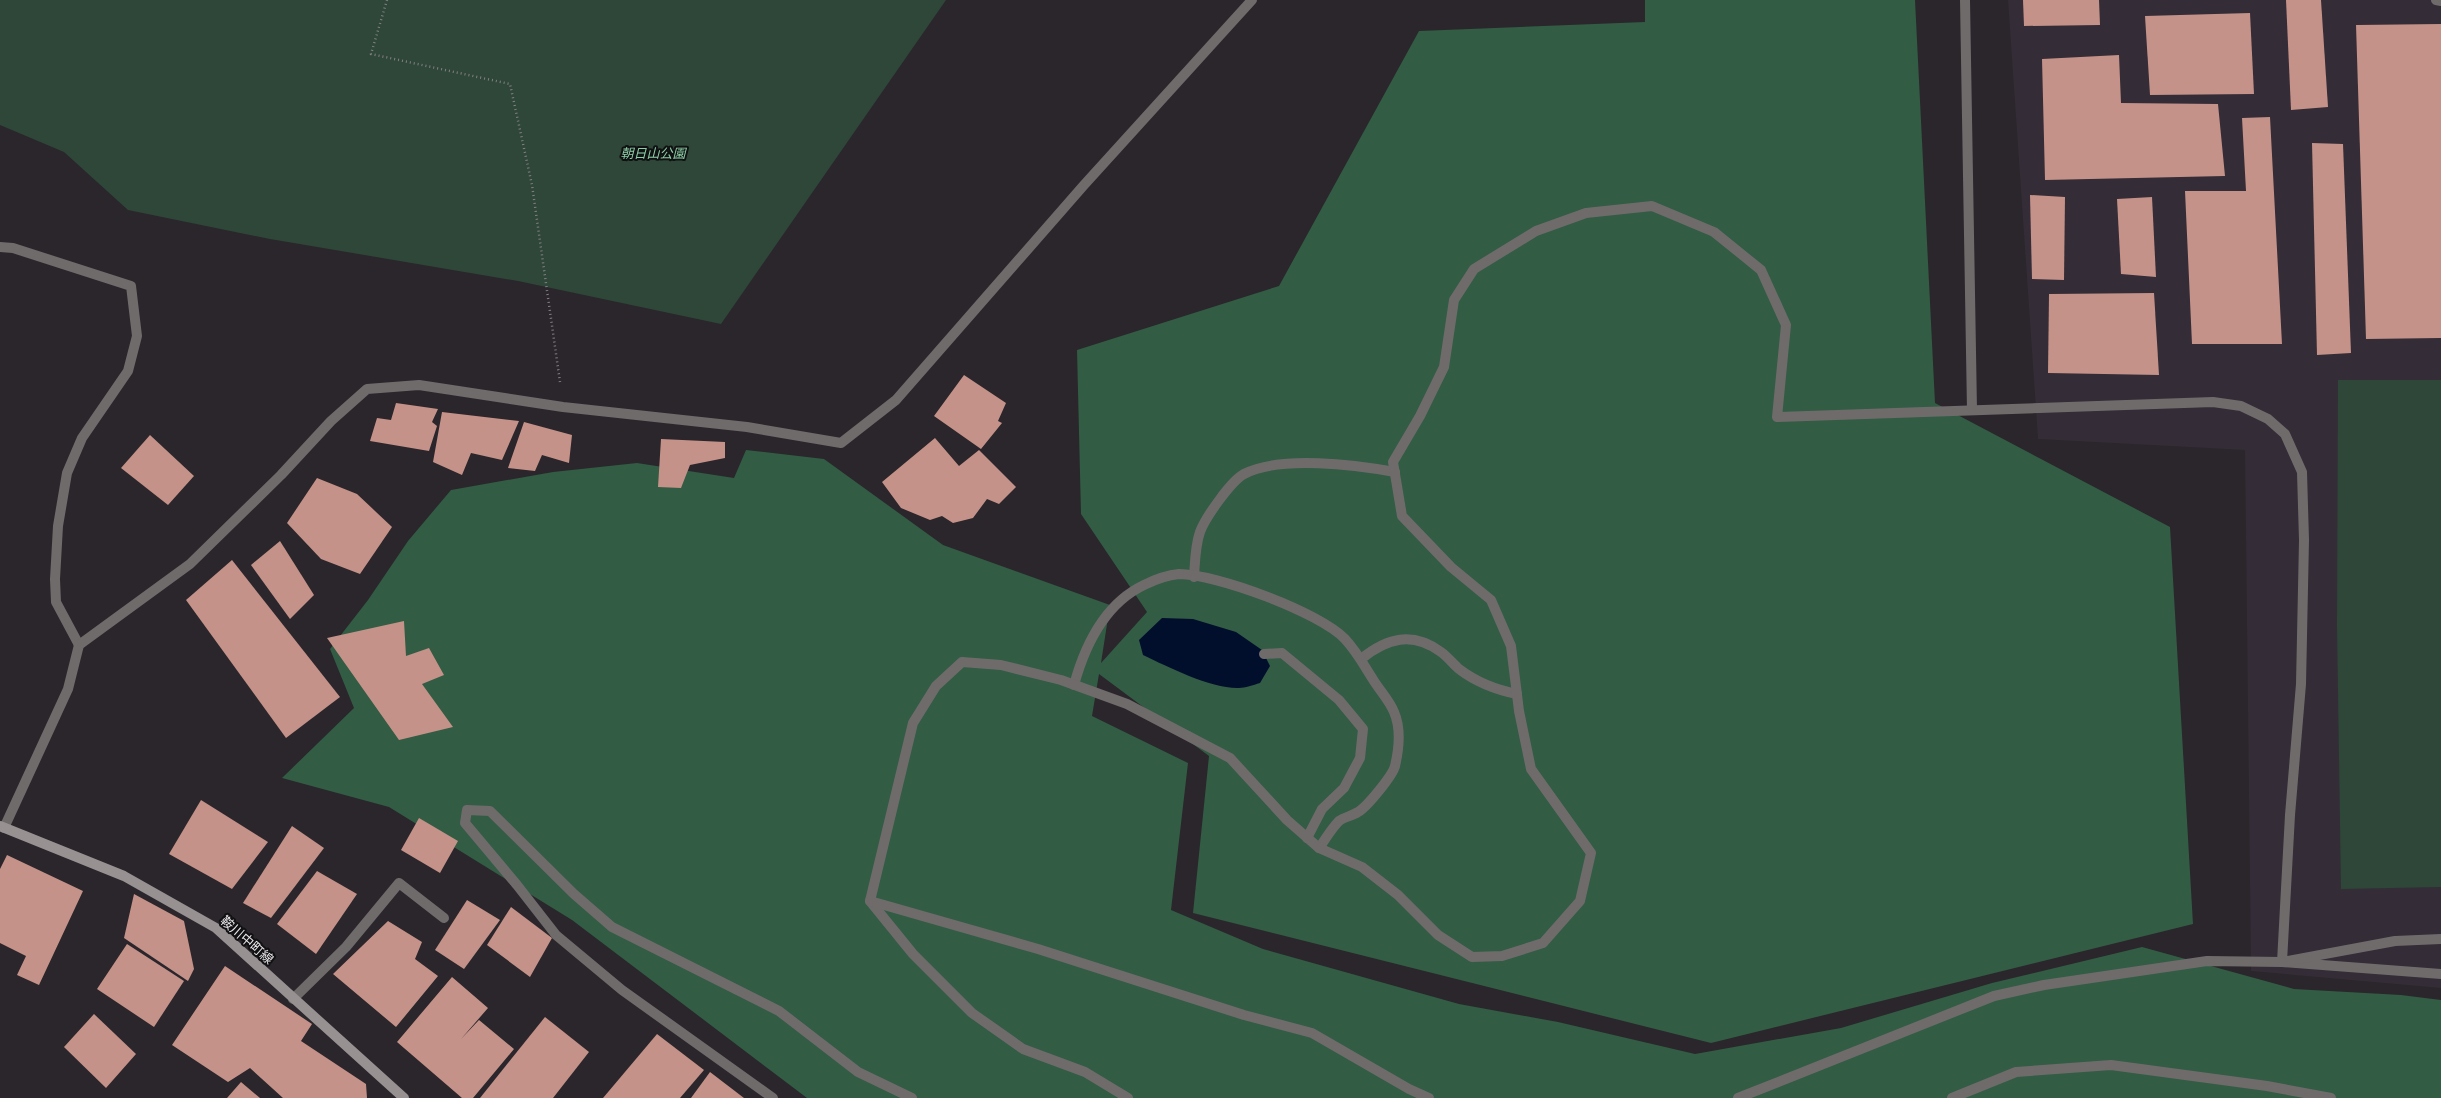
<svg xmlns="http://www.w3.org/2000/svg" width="2441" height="1098" font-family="'Zilla Slab','Noto Sans JP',serif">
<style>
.built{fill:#342c36}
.green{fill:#2e4738}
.forest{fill:#325c44}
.water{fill:#020f2c}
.building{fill:#c49288}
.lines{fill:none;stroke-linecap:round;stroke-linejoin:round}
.path{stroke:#837f84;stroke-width:2.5;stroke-dasharray:1 3;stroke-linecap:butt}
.service{stroke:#6f6b6b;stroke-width:10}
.minor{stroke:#6f6b6b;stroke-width:10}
.secondary{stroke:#979191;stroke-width:10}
.labels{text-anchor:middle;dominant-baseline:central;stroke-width:4;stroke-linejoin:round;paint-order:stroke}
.park-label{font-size:13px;font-style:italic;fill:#8bd0a6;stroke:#111012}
.street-label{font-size:13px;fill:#ebe8ec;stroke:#111012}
</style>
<rect width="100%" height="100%" fill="#2a262b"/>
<path class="built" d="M2008,0h433v988l-190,-17 -6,-521 -207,-11z"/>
<g class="green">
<path d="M0,0h946l-225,324 -203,-43 -248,-42 -142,-29 -64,-58 -64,-27z"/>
<path d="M2338,380h103v507l-100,2 -4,-263z"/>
</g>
<path class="forest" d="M1645,0h270l20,403 235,124 23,397 -482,119 -518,-130 16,-157 -110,-82 -7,42 96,47 -17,147 92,39 196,55 99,18 137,32 146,-26 151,-45 150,-36 152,42 107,6 40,5v98h-1634l-235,-178 -183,-113 -107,-29 72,-70 -24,-59 38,-49 40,-59 43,-51 102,-18 84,-9 97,15 12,-28 78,9 119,86 167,60 -9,58 46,-51 -66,-98 -4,-164 202,-64 140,-255 226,-9z"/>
<path class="water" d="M1162,618l31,1 43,13 26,18 8,16 -10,17c-7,2 -15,5 -21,5 -27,1 -71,-21 -96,-33l-4,-15z"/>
<g class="building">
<path d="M2023,0h76l1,25 -76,1z"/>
<path d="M2286,0h35l7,107 -37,3z"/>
<path d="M2250,13l4,81 -104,1 -5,-79z"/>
<path d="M2441,24v314l-75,1 -10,-314z"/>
<path d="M2119,55l2,48 97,1 7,72 -180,4 -3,-121z"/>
<path d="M2270,117l12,227h-90l-7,-153h61l-4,-73z"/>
<path d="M2312,143l31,1 8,209 -34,2z"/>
<path d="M2030,195l35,2 -1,83 -32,-1z"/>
<path d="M2152,197l4,80 -35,-3 -4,-75z"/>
<path d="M2154,293l5,82 -111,-2 1,-79z"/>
<path d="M964,375l42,28 -8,18 4,2 -21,26 -47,-33z"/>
<path d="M396,403l42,6 -6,13 5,4 -8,25 -59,-10 7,-23 14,2z"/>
<path d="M442,412l77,9 -17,39 -31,-7 -9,22 -29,-13z"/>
<path d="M524,422l48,13 -3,28 -27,-8 -7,16 -27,-3z"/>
<path d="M150,435l44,41 -26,29 -47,-37z"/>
<path d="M935,438l24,28 20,-16 37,37 -17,17 -12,-5 -14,19 -20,5 -11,-7 -12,4 -29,-12 -19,-26z"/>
<path d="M661,439l64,3v16l-35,7 -9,23 -23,-1z"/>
<path d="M317,478l40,16 35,33 -32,47 -39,-15 -34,-36z"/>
<path d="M280,541l34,54 -24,24 -39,-54z"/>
<path d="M232,560l108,137 -54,41 -100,-138z"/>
<path d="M404,621l2,35 23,-8 15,27 -22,9 31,43 -54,13 -72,-102z"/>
<path d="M201,800l67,42 -36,47 -63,-35z"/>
<path d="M419,818l39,23 -18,32 -39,-23z"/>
<path d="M292,826l32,22 -53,70 -28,-15z"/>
<path d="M7,855l76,36 -44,94 -22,-10 9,-19 -26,-13v-74z"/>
<path d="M317,871l40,23 -41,60 -39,-30z"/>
<path d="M134,894l50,27 10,48 -6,12 -64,-43z"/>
<path d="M467,900l33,20 -36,49 -29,-19z"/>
<path d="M511,907l41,31 -22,39 -43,-32z"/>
<path d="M388,921l34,21 -7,17 23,17 -42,51 -63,-53z"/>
<path d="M127,944l57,37 -30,46 -57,-38z"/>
<path d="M225,966l87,58 -11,17 65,43 1,14h-84l-33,-30 -22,14 -56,-37z"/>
<path d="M452,977l36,31 -27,31 18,-19 35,29 -41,49h-11l-65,-56z"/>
<path d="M94,1014l42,40 -30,34 -42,-41z"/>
<path d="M545,1017l44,35 -36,46h-73z"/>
<path d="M657,1034l47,36 -24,28h-77z"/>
<path d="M710,1072l34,26h-53z"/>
<path d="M241,1082l19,16h-33z"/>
</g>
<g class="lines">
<path class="path" d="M387,0l-16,54 139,30 22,101 28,197"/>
<path class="service" d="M2436,0l5,1"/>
<g class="minor">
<path d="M1965,0l7,410"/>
<path d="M0,247l13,1 118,38 6,50 -9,35 -46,67 -15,35 -9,53 -3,53 1,23 23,43"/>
<path d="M1194,577c1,-14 1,-31 6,-45 5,-14 31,-51 44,-58 36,-19 112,-9 151,-2"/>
<path d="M1264,654l18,-1 57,47 24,29 -3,29 -16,30 -22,21 -15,29"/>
<path d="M1361,659c26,-21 51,-28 80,-7 7,5 12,12 18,17 17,13 38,21 58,25"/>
<path d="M1074,685c11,-40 30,-81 70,-100 10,-5 24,-10 35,-11 37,0 140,38 166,65 13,14 21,30 31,45 6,9 14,18 18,28 7,16 5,37 1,54 -2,9 -28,41 -37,46 -6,4 -14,5 -19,9 -8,8 -14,19 -20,27"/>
<path d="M4,828l64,-139 11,-44 111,-81 91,-89 50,-54 36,-32 52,-4 144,22 184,20 94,16 55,-43 188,-215 168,-185"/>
<path d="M870,901l43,53 59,59 51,36 62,23 43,26"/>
<path d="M293,999l53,-52 53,-64 45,35"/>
<path d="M773,1098l-151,-108 -66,-55 -39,-50 -52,-62 2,-13 23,1 84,83 38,33 167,84 79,61 54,26"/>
<path d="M1429,1098l-20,-9 -97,-56 -68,-18 -206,-66 -168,-48 43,-178 23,-37 26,-24 39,3 60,15 66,24 103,54 57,62 32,28 43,19 36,28 40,40 34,22 30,-1 41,-13 37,-42 11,-48 -60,-84 -12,-58 -8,-65 -20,-46 -40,-33 -49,-51 -9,-54 27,-46 24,-49 10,-67 20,-31 62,-38 50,-18 66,-7 62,26 47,38 25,55 -9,92 436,-15 28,4 27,13 17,15 17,38 2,68 -3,144 -11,131 -8,147 159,12"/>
<path d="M1738,1098l256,-102 50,-11 163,-24 75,1 113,-21 46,-2"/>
<path d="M1952,1098l64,-26 95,-7 156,21 64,12"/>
</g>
<path class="secondary" d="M0,826l124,50 92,52 188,170"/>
</g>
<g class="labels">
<g class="park-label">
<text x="653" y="153">朝日山公園</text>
</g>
<g class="street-label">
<text transform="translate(247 940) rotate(41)">鞍川中町線</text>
</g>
</g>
</svg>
